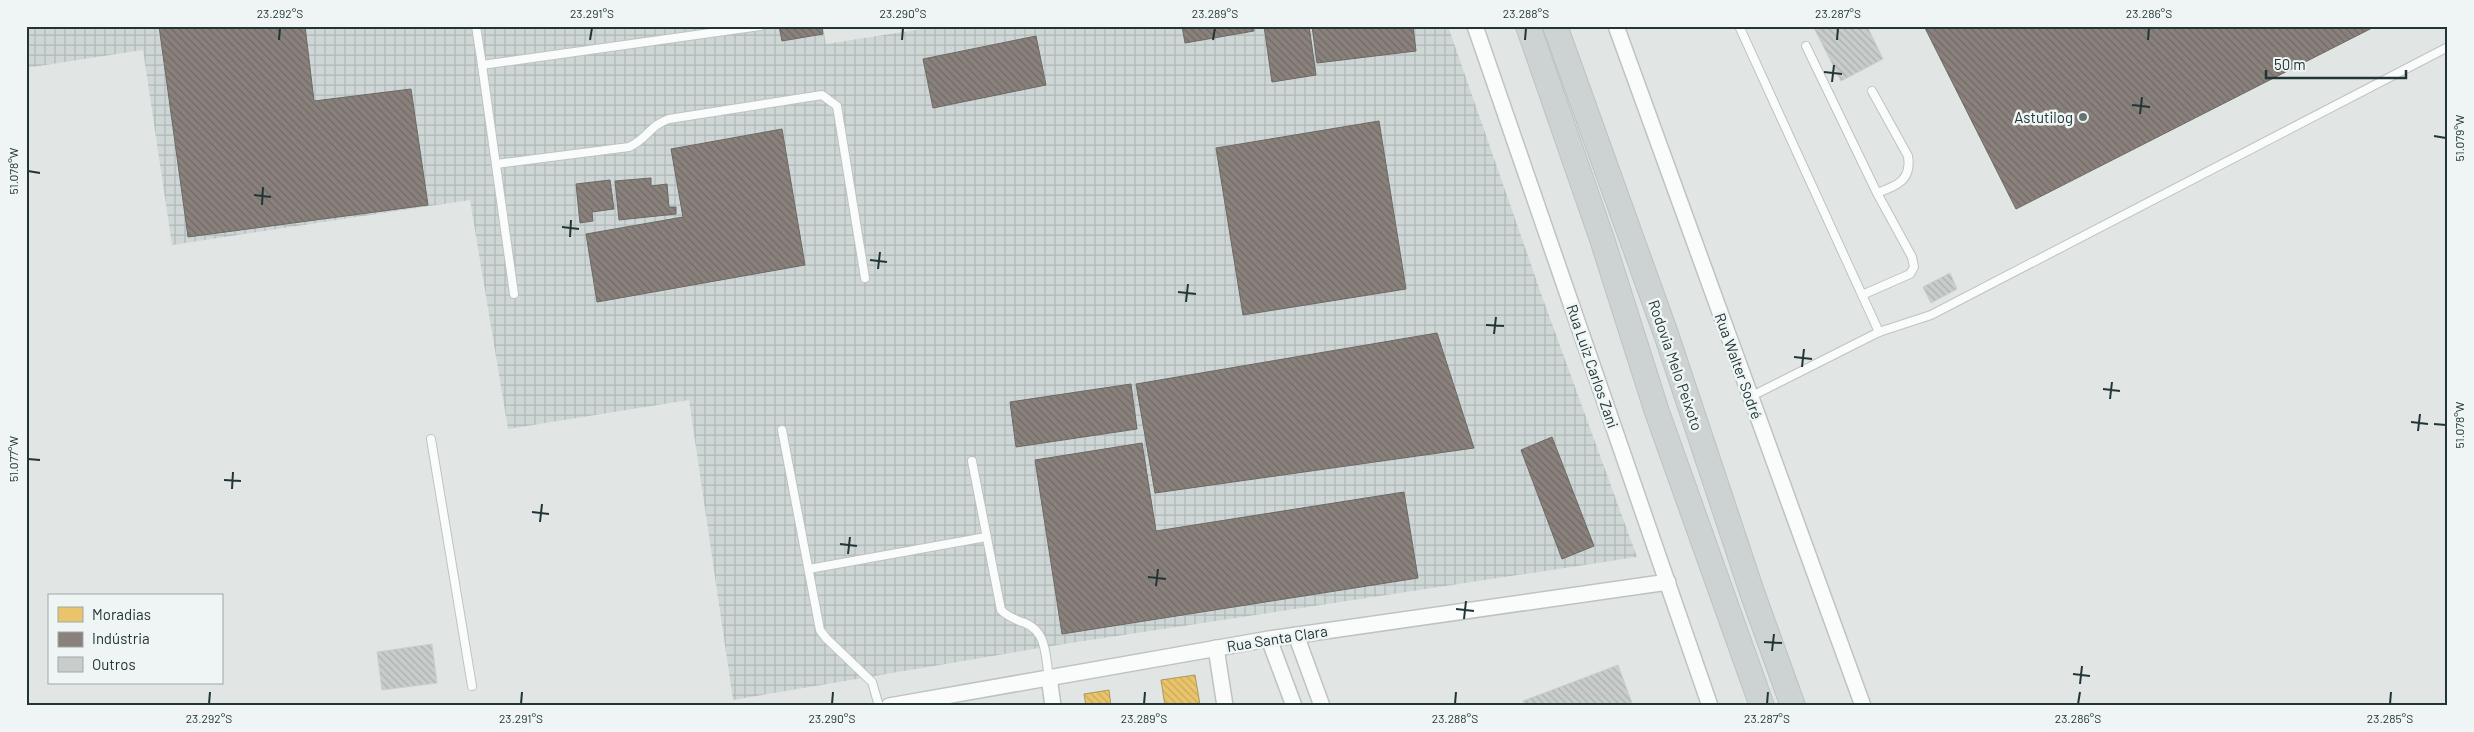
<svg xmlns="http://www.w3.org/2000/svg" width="2474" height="732" font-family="Barlow,sans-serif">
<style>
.industrial{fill:url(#industrial-grid)}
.homes{fill:url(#homes-back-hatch);stroke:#ad995a}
.industry{fill:url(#industry-back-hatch);stroke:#6b6a67}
.building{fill:url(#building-back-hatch);stroke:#cacece}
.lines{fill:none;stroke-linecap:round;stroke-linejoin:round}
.service-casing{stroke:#bec3c2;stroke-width:10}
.minor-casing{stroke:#bec3c2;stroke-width:18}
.primary-casing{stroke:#bcc2c2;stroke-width:26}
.service{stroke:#fafbfb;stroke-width:8}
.minor{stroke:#fafbfb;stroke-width:15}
.primary{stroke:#cdd2d3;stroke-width:24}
.ticks{fill:none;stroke:#223536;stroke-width:2}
.poi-dot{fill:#657373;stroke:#eff5f4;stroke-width:2}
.labels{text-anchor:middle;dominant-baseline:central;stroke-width:5;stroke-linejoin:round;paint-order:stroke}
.poi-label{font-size:15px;fill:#223536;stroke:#eff5f4;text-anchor:end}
.street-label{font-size:15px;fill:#223536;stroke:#eff5f4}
.neatline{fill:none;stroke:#223536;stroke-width:2}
.ticks-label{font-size:12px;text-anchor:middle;fill:#223536}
</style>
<defs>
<pattern id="industrial-grid" width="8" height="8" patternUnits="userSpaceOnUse" patternTransform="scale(1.25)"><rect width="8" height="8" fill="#cfd7d6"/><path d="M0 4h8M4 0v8" fill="none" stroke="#b1b9b8"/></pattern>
<pattern id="homes-back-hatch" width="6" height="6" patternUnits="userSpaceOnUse" patternTransform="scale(1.25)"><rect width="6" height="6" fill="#e9c46a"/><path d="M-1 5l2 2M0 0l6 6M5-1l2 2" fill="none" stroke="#c8a95c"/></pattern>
<pattern id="industry-back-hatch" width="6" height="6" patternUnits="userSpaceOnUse" patternTransform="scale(1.25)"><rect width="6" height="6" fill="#8a817c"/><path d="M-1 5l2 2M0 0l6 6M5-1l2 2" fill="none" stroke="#706a66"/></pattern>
<pattern id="building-back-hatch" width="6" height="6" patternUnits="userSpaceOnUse" patternTransform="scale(1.25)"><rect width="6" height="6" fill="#c8cdcc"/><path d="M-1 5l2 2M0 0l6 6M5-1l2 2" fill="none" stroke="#acb1b0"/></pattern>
</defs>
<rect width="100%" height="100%" fill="#e1e6e5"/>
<path class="industrial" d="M26,26h797l3,18 115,-18h507l95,273 94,258 -573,87 -331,56 -44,-300 -181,29 -38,-229 -298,45 -29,-195 -117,18z"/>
<g class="homes">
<path d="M1195,675l5,30 -35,1 -4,-26z"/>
<path d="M1109,690l2,16h-25l-2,-12z"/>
</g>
<g class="industry">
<path d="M159,26h146l9,75 97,-12 17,116 -240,32z"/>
<path d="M779,26h43l1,8 -41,7z"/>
<path d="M1182,26h71l1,5 -69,12z"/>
<path d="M1264,26h45l7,49 -44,7z"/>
<path d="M1312,26h101l3,25 -99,12z"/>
<path d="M1924,26h452l-360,183z"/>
<path d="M1036,36l10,49 -113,23 -10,-49z"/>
<path d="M1379,121l27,168 -163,26 -27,-167z"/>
<path d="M782,129l23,136 -208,37 -11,-68 97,-17 -12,-68z"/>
<path d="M651,178v8l16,-2 2,23h7v7l-57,6 -4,-39z"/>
<path d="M610,180l4,29 -22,3 1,9 -13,2 -4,-39z"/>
<path d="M1437,333l37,115 -319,45 -19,-109z"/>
<path d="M1131,384l6,45 -121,18 -6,-45z"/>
<path d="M1552,437l42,109 -32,13 -41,-109z"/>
<path d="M1142,443l14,88 248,-39 14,86 -356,56 -27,-174z"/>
</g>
<g class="building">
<path d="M1813,26h54l16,33 -42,22z"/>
<path d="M1950,273l7,16 -26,14 -8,-16z"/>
<path d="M432,644l5,39 -55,7 -5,-38z"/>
<path d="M1618,665l15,41h-108l-2,-5z"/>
</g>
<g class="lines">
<defs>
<g id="service">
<path d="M476,26l6,39 278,-39"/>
<path d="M1739,26l140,306"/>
<path d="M1806,46l71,147 35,64 2,10 -4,7 -48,21"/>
<path d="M482,65l32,229"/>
<path d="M1872,91l36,65c4,24 -11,30 -31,37"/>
<path d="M496,164l133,-17c18,-8 21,-22 40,-28l153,-24 15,11 28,172"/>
<path d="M1750,397l129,-65 52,-17 517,-268"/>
<path d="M782,430l38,200 6,8 46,44 7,24"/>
<path d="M431,439l41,247"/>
<path d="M972,461l29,149c7,7 15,10 24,13 22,9 20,32 24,54"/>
<path d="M809,569l177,-32"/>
</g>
<g id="minor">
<path d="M1475,26l235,680"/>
<path d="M1616,26l247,680"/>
<path d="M1296,635l26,71"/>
<path d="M1269,639l25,67"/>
<path d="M1216,648l9,58"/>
<path d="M1049,677l4,29"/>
<path d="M889,706l380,-67 399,-57"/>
</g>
<g id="primary">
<path d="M1528,26l74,213 55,173 105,294"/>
<path d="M1555,26l111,308 87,261 40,111"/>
</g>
</defs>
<use href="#service" class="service-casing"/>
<use href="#minor" class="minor-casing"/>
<use href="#primary" class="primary-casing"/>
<use href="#service" class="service"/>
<use href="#minor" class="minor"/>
<use href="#primary" class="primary"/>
</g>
<path class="ticks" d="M279,40l1,-12M590,40l2,-12M902,40l1,-12M1213,40l2,-12M1525,40l1,-12M1837,40l1,-12M2148,40l1,-12M1824,72l18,2M1832,82l2,-17M2132,105l18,2M2140,114l2,-17M2434,136l12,2M28,171l12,2M254,195l17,2M262,205l1,-18M562,227l17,2M570,237l1,-17M870,260l17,2M878,269l2,-17M1178,292l18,2M1186,302l2,-18M1486,325l18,1M1494,334l2,-17M1794,357l18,2M1802,367l2,-18M2103,389l17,2M2110,399l2,-17M2411,422l17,2M2434,424l12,1M2418,431l2,-17M28,459l12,1M224,480l17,1M232,489l1,-17M532,512l17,2M540,522l2,-18M840,544l17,2M848,554l2,-17M1148,577l18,2M1156,586l2,-17M1456,609l18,2M1464,619l2,-18M1764,642l18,1M1772,651l2,-17M2073,674l17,2M2080,684l2,-18M209,704l1,-12M521,704l1,-12M832,704l1,-12M1144,704l1,-12M1455,704l1,-12M1767,704l1,-12M2078,704l2,-12M2390,704l1,-12"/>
<circle class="poi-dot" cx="2083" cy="117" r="5"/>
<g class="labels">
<g class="poi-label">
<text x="2073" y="117">Astutilog</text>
</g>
<g class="street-label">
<text transform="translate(1676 365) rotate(71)">Rodovia Melo Peixoto</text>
<text transform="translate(1593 366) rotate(71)">Rua Luiz Carlos Zani</text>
<text transform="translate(1739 366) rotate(70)">Rua Walter Sodré</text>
<text transform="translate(1277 638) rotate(-9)">Rua Santa Clara</text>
</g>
</g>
<rect width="2474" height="732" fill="none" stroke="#eff5f4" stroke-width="55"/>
<rect x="48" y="594" width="175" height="90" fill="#eff5f4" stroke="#9da8a8"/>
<rect x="58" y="607" width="25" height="15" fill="#e9c46a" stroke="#9da8a8"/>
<text x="92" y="620" font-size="15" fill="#223536">Moradias</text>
<rect x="58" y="632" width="25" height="15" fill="#8a817c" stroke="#9da8a8"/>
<text x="92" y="644" font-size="15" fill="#223536">Indústria</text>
<rect x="58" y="657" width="25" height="15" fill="#c8cdcc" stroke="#9da8a8"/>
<text x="92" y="670" font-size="15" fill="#223536">Outros</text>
<path d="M2266 70v8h140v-8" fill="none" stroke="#223536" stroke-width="2.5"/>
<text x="2274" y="70" font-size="15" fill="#223536" stroke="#eff5f4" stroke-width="4" paint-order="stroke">50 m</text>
<rect x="28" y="28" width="2418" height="676" class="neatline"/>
<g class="ticks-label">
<text x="280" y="18">23.292°S</text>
<text x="592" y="18">23.291°S</text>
<text x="903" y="18">23.290°S</text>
<text x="1215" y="18">23.289°S</text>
<text x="1526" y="18">23.288°S</text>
<text x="1838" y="18">23.287°S</text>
<text x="2149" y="18">23.286°S</text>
<text transform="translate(2460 138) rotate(-90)" y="4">51.079°W</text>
<text transform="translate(14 171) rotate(-90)" y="4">51.078°W</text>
<text transform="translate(2460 425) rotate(-90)" y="4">51.078°W</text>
<text transform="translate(14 459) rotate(-90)" y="4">51.077°W</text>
<text x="209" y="723">23.292°S</text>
<text x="521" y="723">23.291°S</text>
<text x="832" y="723">23.290°S</text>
<text x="1144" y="723">23.289°S</text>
<text x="1455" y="723">23.288°S</text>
<text x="1767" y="723">23.287°S</text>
<text x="2078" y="723">23.286°S</text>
<text x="2390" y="723">23.285°S</text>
</g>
</svg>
